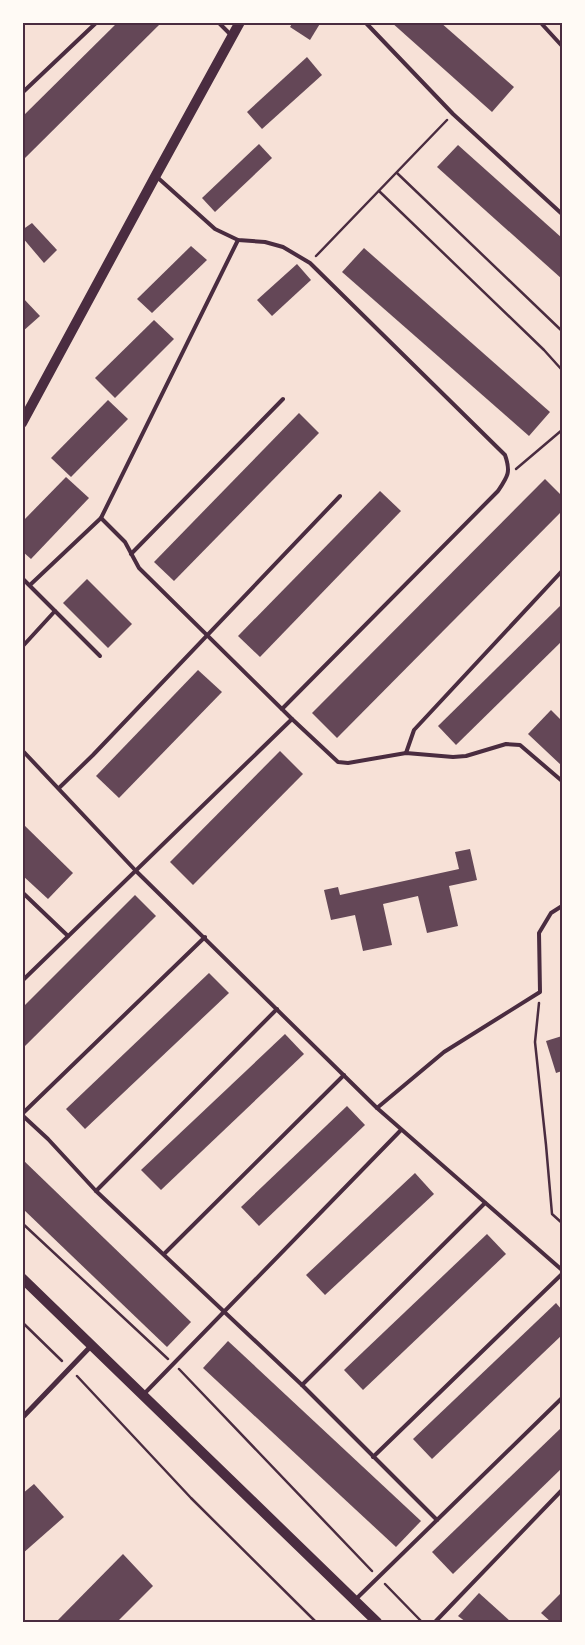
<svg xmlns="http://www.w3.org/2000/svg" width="585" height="1645" font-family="'Nunito Sans',sans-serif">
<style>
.building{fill:#644757}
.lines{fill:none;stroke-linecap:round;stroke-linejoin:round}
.path{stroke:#4a2c40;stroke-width:2.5}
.service{stroke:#4a2c40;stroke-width:4}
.minor{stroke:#4a2c40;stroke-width:5}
.secondary{stroke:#4a2c40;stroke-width:10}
.neatline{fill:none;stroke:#4a2c40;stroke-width:2}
</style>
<rect width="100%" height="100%" fill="#f7e1d7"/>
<g class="building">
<path d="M118,22h44l-140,139v-44z"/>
<path d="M293,22h28l-11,18 -20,-13z"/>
<path d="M391,22h49l74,65 -22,25z"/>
<path d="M307,57l15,18 -60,54 -15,-17z"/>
<path d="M259,144l13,14 -57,54 -13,-14z"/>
<path d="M458,145l104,93v41l-125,-112z"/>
<path d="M32,223l25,27 -13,13 -22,-26v-7z"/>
<path d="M191,246l16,14 -55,53 -15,-14z"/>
<path d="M364,248l186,164 -21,24 -187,-164z"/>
<path d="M297,264l14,16 -39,36 -15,-16z"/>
<path d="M22,297l18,19 -18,16z"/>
<path d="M154,320l20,19 -59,59 -20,-20z"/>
<path d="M108,400l20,19 -57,58 -20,-19z"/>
<path d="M299,413l20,20 -145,148 -20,-19z"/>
<path d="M66,477l23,21 -58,61 -9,-8v-29z"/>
<path d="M545,479l17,17v15l-225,227 -25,-25z"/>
<path d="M380,491l21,20 -141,146 -22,-21z"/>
<path d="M87,579l45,45 -24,24 -45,-45z"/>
<path d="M562,604v37l-106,104 -18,-19z"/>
<path d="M198,670l24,22 -103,106 -23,-22z"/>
<path d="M551,710l11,11v45l-34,-32z"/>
<path d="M280,751l23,23 -110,111 -23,-23z"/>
<path d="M22,823l51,50 -25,26 -26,-24z"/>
<path d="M470,849l7,31 -28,6 9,40 -31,7 -9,-37 -35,8 9,41 -29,6 -8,-36 -24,5 -7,-30 14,-3 2,8 119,-26 -4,-17z"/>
<path d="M135,895l21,21 -134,133v-41z"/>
<path d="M209,973l20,20 -144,136 -19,-20z"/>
<path d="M285,1034l19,20 -143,136 -20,-20z"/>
<path d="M562,1036v35l-6,2 -10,-32z"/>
<path d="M347,1106l18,19 -106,101 -18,-19z"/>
<path d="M22,1159l169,163 -24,25 -145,-139z"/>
<path d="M415,1173l19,21 -109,101 -19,-20z"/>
<path d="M487,1234l19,20 -143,136 -19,-20z"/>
<path d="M556,1303l6,7v25l-130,124 -19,-20z"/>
<path d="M228,1341l193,180 -25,26 -193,-179z"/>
<path d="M562,1427v41l-109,106 -21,-22z"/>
<path d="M34,1484l30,33 -42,37v-60z"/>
<path d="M123,1554l30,32 -36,36h-61z"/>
<path d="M562,1592v30h-11l-10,-9z"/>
<path d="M479,1593l32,29h-45l-8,-6z"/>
</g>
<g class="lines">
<g class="path">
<path d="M397,173l165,158"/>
<path d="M379,191l165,159 18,20"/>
<path d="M316,256l131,-136"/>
<path d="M516,469l46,-39"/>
<path d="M539,1003l-4,39 11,103 6,69 10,9"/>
<path d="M22,1223l146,136"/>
<path d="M22,1322l40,39"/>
<path d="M179,1369l193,202"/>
<path d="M77,1376l114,122 125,124"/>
<path d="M385,1584l37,38"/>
</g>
<g class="service">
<path d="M218,22l13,13"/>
<path d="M365,22l88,92 109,100"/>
<path d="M540,22l22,24"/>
<path d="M22,93l75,-71"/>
<path d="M157,177l58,52 23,11 27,2 18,5 27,16 195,192c6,17 3,21 -7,36l-216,218"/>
<path d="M101,518l24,24 14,26 153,151 46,43 10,1 58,-10 47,4 13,-1 40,-12 14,1 42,36"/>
<path d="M131,554l152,-155"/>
<path d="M22,578l78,78"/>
<path d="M30,585l71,-67 137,-278"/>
<path d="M22,647l33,-36"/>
<path d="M22,750l114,121 241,237 185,162"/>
<path d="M406,753l8,-23 148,-159"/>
<path d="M59,788l34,-33 247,-259"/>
<path d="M22,892l46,44"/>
<path d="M22,981l270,-262"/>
<path d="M377,1108l67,-56 96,-60 -1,-59 12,-20 11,-7"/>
<path d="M22,1114l183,-177"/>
<path d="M22,1115l26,24 48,52 206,194 135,135 -81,79"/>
<path d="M96,1191l181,-182"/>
<path d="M164,1254l180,-179"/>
<path d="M302,1385l183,-182"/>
<path d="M144,1394l257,-264"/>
<path d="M373,1457l189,-183"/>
<path d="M437,1520l125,-122"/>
<path d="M435,1622l127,-132"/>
</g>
<path class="minor" d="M22,1418l69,-72"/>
<g class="secondary">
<path d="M22,423l134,-248 84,-153"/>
<path d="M22,1278l355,344"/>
</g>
</g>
<rect width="585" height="1645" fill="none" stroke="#fffaf5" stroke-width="48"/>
<rect x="24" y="24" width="537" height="1597" class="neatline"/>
</svg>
